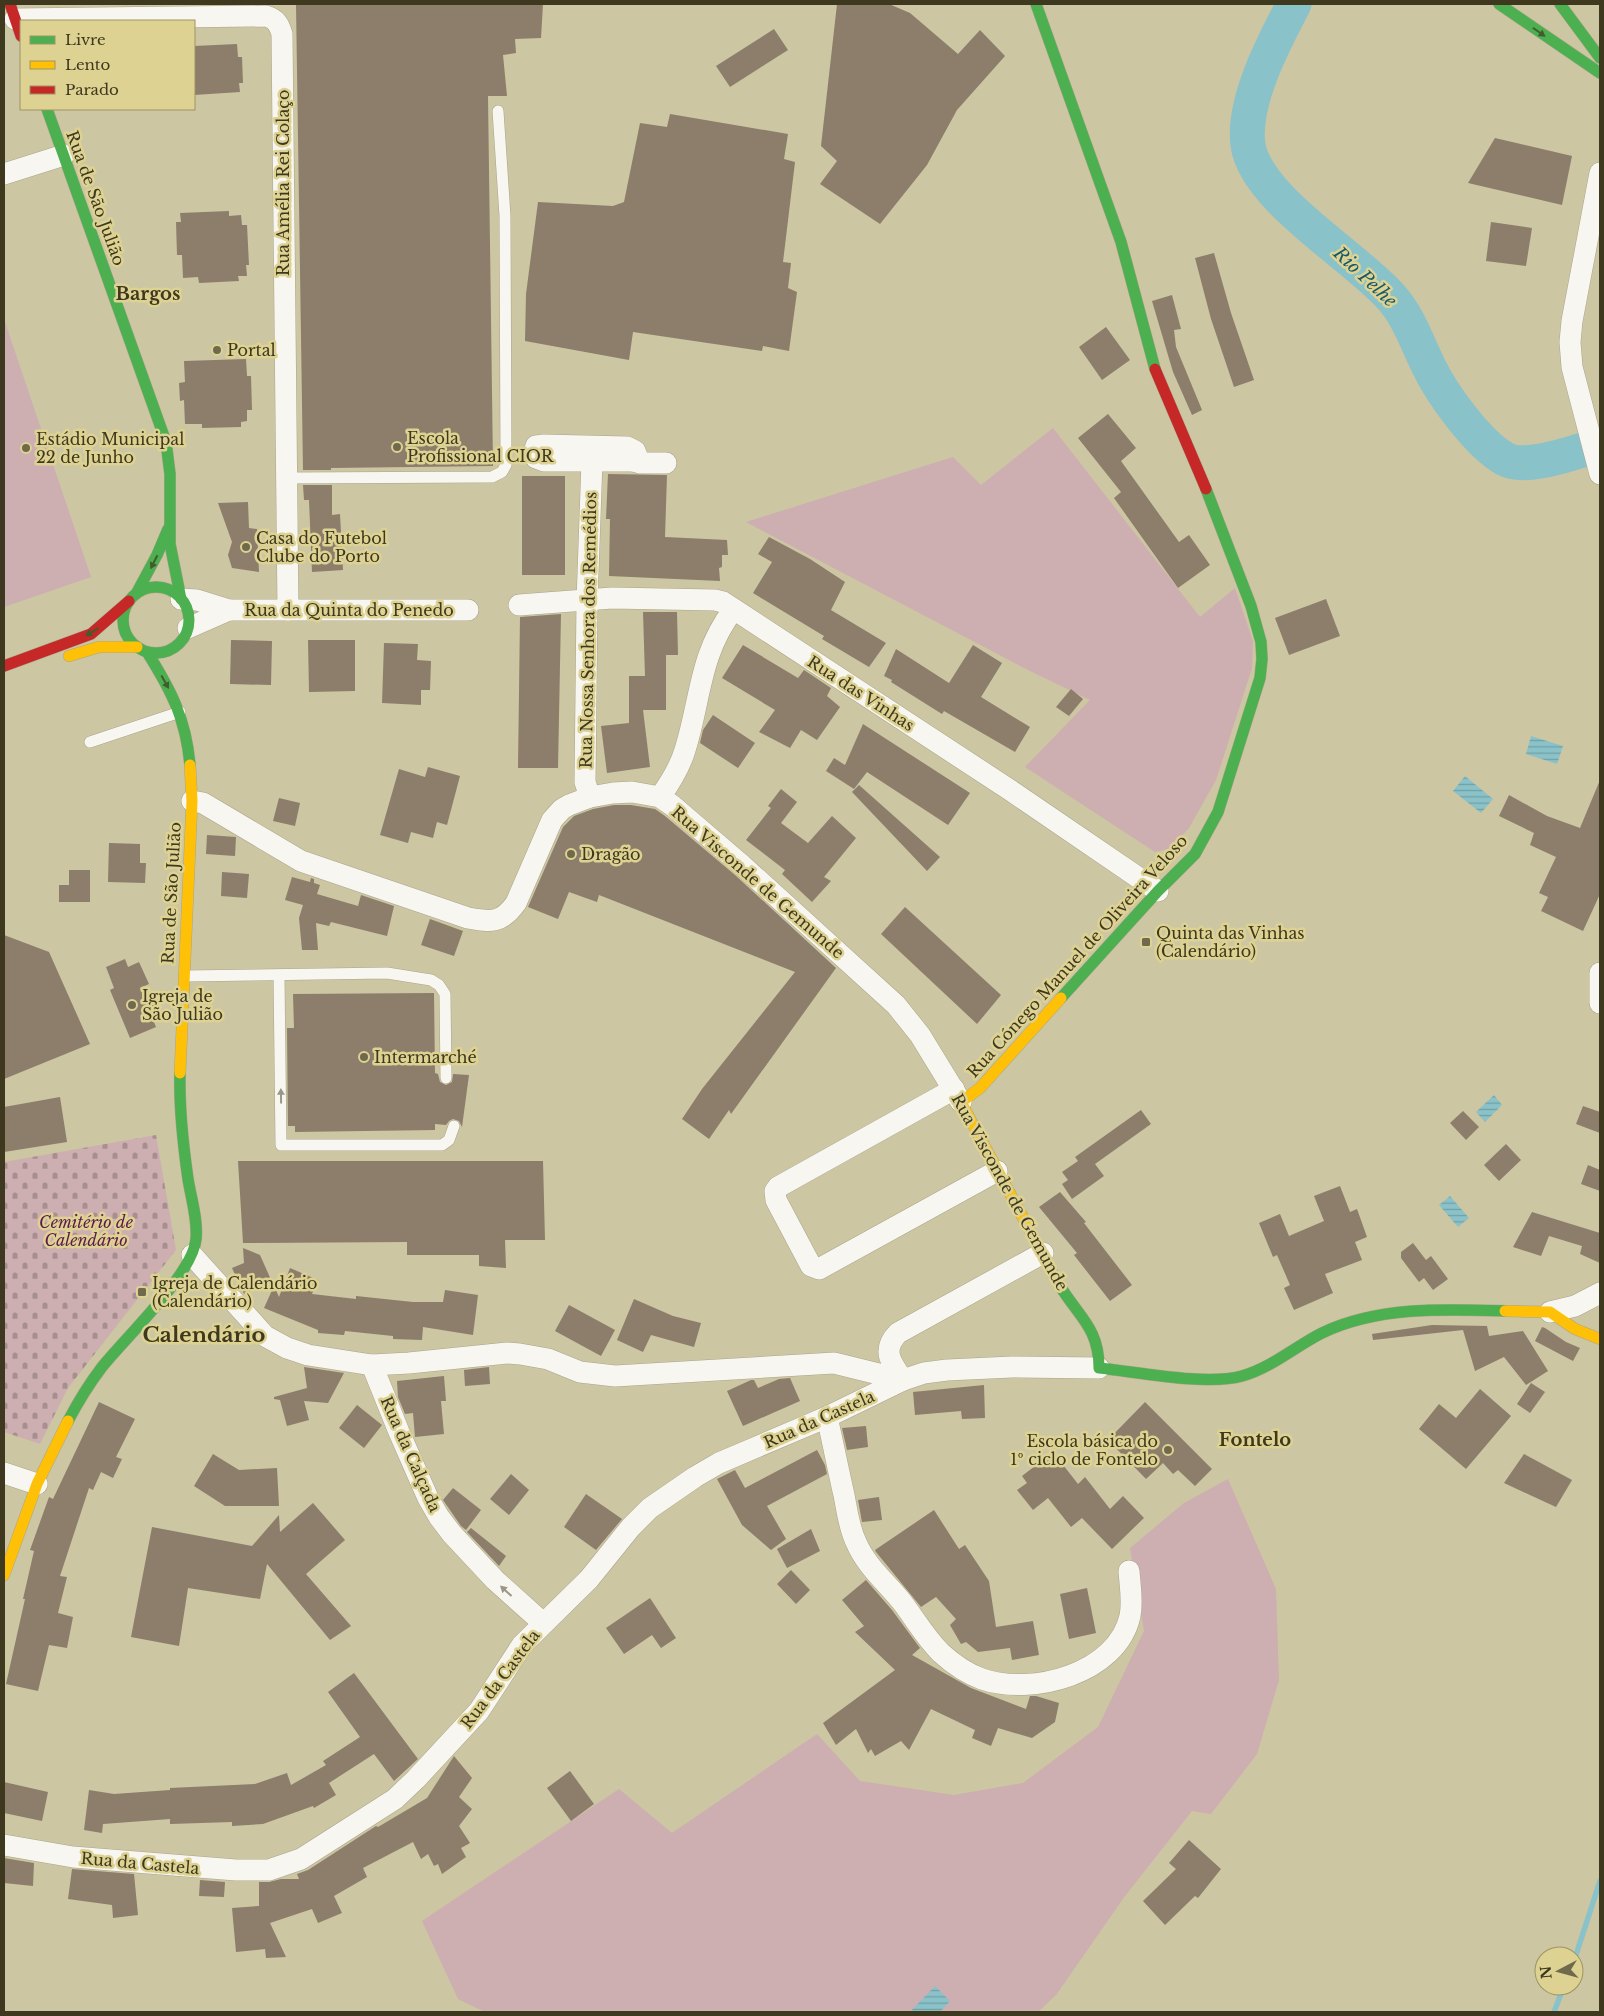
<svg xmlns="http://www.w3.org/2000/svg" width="1604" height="2016" font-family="'Libre Baskerville',serif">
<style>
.green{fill:#cdaeb1}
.cemetery{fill:url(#cemetery-stones)}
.water{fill:url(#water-rules)}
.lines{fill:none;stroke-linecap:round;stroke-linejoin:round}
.stream{stroke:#8ac2c9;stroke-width:5.5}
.river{stroke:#8ac2c9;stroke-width:35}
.building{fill:#8c7e6b}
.lane-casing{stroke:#aaa589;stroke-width:12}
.street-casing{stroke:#aaa589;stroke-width:22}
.fast-casing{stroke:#aaa589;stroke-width:12}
.slow-casing{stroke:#aaa589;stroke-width:12}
.jam-casing{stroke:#aaa589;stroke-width:12}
.lane{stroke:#f7f6f1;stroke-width:11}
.street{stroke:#f7f6f1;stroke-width:21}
.fast{stroke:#4caf50;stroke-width:11}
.slow{stroke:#ffc107;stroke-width:11}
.jam{stroke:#c62828;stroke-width:11}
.oneway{fill:#425c2d}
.oneway2{fill:#9a9788}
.poi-dot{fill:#6f6a4d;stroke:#ddd292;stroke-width:2}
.labels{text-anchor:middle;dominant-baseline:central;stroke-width:5;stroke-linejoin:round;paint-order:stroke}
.street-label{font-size:16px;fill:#3d381e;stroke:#ddd292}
.poi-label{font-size:16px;fill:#3d381e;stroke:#ddd292;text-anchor:start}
.park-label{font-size:16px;font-style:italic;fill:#5e194c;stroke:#ddd292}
.water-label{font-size:18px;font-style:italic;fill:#165a6c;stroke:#ddd292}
.neighbourhood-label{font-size:18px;font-weight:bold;fill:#3d381e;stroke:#ddd292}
.district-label{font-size:21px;font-weight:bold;fill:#3d381e;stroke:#ddd292}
</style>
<defs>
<pattern id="cemetery-stones" width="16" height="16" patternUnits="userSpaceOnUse" patternTransform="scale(1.25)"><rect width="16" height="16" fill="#cdaeb1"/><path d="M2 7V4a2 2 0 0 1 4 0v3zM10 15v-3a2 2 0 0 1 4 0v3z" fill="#a88f8f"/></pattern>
<pattern id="water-rules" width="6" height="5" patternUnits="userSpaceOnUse" patternTransform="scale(1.25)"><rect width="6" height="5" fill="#8ac2c9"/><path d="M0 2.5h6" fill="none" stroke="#729fa3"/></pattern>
</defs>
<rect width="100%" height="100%" fill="#ccc6a3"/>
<g class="green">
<path d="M4,319l87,258 -87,30z"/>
<path d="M1053,428l147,189 35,-29 18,53 -1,27 -36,112 -27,48 -20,21 -14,3 -130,-85 65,-67 -60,-29 -284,-149 207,-65 28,28z"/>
<path d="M1228,1479l48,110 3,91 -22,74 -46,60 -19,-3 -67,85 -69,99 -18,17h-553l-27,-13 -36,-78 197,-132 53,44 145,-99 43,47 94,14 69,-12 75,-56 46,-96 -14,-83 54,-45z"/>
</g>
<path class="cemetery" d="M156,1135l20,115 -108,138 -28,56 -36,-12v-270z"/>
<g class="water">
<path d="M1531,736l32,10 -6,18 -31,-10z"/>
<path d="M1465,776l28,23 -12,14 -28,-22z"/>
<path d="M1494,1095l8,10 -17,17 -9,-10z"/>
<path d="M1450,1196l19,22 -11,9 -19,-22z"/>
<path d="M935,1986l15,15 -10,11h-30z"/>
</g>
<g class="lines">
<g class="stream">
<path d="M1574,1961l26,-80"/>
<path d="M1554,2012l10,-26"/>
</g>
<path class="river" d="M1294,4c-20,38 -52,98 -46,141 8,54 107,111 143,152 18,20 26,46 38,70 13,27 49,77 76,92 22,12 71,-8 95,-14"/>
</g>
<g class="building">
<path d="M296,4h247l-2,34 -26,1 1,14 -13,2 4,41h-19l5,370 -162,2v2h-28z"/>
<path d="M837,4h52l21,9 48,41 22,-24 25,26 -48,54 -30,55 -47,59 -60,-40 17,-23 -16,-15z"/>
<path d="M774,29l14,21 -58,37 -14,-21z"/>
<path d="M237,44l1,13h4l1,26h-4l1,9 -46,3v-49z"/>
<path d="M670,114l118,20 -4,25 11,3 -12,100 8,1 -3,25 9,4 -8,59 -26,-5 -1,5 -129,-19 -4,28 -104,-19 1,-47 12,-92 75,4 11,-4 16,-79 27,4z"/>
<path d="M1495,138l77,18 -10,49 -94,-22z"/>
<path d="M229,211v5l12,-1 1,10h5l2,40h-3l1,11h-9l1,5 -40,2 -1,-6 -15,1 -1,-23h-5l-1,-33h5l-1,-9z"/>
<path d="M1491,222l41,6 -6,38 -40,-5z"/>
<path d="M1214,253l17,60 23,67 -20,7 -23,-68 -16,-61z"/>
<path d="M1172,295l9,34 -7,1 2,17 26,63 -10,5 -19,-43 -21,-71z"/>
<path d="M1106,327l24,33 -28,20 -23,-33z"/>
<path d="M246,359l1,17h4l1,34h-5v11l-6,1v5l-39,1v-4h-17l-1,-24 -4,1 -1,-18 6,-1 -1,-21z"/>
<path d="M1108,414l28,34 -15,13 58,81 10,-7 21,30 -32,23 -64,-90 7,-6 -43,-54z"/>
<path d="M608,474l59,1 -2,62 62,3 1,15h-6v12l-3,1 1,13 -111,-5 1,-57h-4z"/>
<rect x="522" y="476" width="43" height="99"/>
<path d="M303,485h29v30l8,-1 3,56 -31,2 -3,-72h-5z"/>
<path d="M248,502l1,26 8,1 2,43 -27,-4 -4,-13 4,-13 -14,-39z"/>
<path d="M769,537l41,22 35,23 -14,28 55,33 -17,24 -47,-28 2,-3 -71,-43 19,-31 -14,-8z"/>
<path d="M1326,599l14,37 -51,19 -14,-37z"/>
<path d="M643,612h34l1,43h-12v55h-23l7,57 -43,6 -6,-47 28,-3v-47h16z"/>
<path d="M561,614l-3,154h-40l2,-151z"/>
<path d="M231,640l41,1 -1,44 -41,-1z"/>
<path d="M308,640h47v51l-46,1z"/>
<path d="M384,643l34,1 -1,16 14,1 -1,29h-9v15l-39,-2z"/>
<path d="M743,645l55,33 6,-8 27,18 -4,8 13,11 -23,33 -16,-10 -11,18 -31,-16 16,-22 -53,-32z"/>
<path d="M973,645l29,18 -21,34 49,30 -15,25 -71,-41 -2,3 -51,-32 1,-2 -8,-4 12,-27 53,34z"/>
<path d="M1071,689l12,10 -14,17 -13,-9z"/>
<path d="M713,715l42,28 -17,25 -38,-25 3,-13z"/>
<path d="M863,724l107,69 -22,32 -81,-53 -13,17 -28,-18 8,-13 11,7z"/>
<path d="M428,767l32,9 -13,49 -10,-3 -4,16 -22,-6 -3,11 -28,-8 19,-66 26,8z"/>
<path d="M1600,780v114l-17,37 -42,-20 7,-14 -9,-4 17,-36 -26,-12 4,-12 -35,-17 10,-21 38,21 33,12z"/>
<path d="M859,785l81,72 -13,14 -75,-79z"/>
<path d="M781,789l16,13 -16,21 27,20 24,-27 24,22 -32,39 7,4 -19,21 -30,-28 3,-4 -39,-30 25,-32 -3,-2z"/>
<path d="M279,798l21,5 -5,23 -22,-5z"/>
<path d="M614,805h17l24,4 10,7 70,59 101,93 -105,146 -2,-4 -20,29 -27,-20 20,-30 93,-117 -196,-77 -2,7 -28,-10 -11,27 -30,-12 35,-80 11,-11 19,-7z"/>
<path d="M207,835l29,2 -1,19 -29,-2z"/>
<path d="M109,843l31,1v19h6l-1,20 -37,-1z"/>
<path d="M69,870h21v32h-31v-17h10z"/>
<path d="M222,872l27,2 -2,24 -26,-2z"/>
<path d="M292,877l18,5 1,-4 3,1v4l6,2 -3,9 41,12 3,-11 33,11 -7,30 -56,-14 -2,4 -13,-3 2,27h-16l-3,-32 4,-13 -18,-5z"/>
<path d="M905,907l96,88 -24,29 -96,-90z"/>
<path d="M430,919l33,12 -9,25 -33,-11z"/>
<path d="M4,935l45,17 41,92 -86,35z"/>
<path d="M125,959l3,8 11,-5 10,22 -9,4 16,39 -26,11 -20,-48 4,-2 -8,-21z"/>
<path d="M434,993l1,80 3,1 2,8 6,3 6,-3 1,-8 16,1 -7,52 -3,-6 -6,-2 -4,2 -3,4 -11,-1v6l-140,2v-6h-7l-1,-98h7l-1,-34z"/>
<path d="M60,1097l7,45 -63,10v-45z"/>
<path d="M1583,1106l17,6v21l-24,-9z"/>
<path d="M1141,1110l10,14 -56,40 9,12 -32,23 -10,-15 6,-4 -6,-8 16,-11 -3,-4z"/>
<path d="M1463,1111l16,16 -13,13 -16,-17z"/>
<path d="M1506,1144l15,16 -22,21 -15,-16z"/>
<path d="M238,1161h305l2,79h-40l1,28 -27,-2v-11h-72v-13l-164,1z"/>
<path d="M1588,1165l12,5v21l-19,-7z"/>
<path d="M1340,1186l10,26 7,-3 10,28 -12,5 7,18 -37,14 8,19 -39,17 -10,-22 6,-3 -13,-30 -4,2 -14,-34 21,-9 9,22 35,-15 -10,-25z"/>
<path d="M1060,1192l26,30 -2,1 48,62 -22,16 -36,-46 3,-2 -38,-46z"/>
<path d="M1532,1212l68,21v30l-20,-9 2,-8 -33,-10 -8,20 -28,-9z"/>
<path d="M1413,1243l13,17 5,-4 17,23 -15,11 -9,-12 -5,4 -18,-24v-6z"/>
<path d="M243,1248l17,7 12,27 -28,12 -12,-26 12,-5z"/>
<path d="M290,1268l28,12 -6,14 44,5v-3l57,6h30l2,-12 33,5 -5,40 -50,-8 -1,13 -29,-1v-3l-48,-5 -1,4 -26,-2v-3l-54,-22 10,-22 5,11z"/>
<path d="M634,1299l39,17 28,7 -7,24 -43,-12 -8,17 -26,-12z"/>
<path d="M569,1305l46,25 -14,26 -46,-25z"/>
<path d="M1432,1325l55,1 2,10 34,-5 25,40 -22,14 -22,-28 -29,14 -12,-41 -90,10 -1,-6z"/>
<path d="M1542,1327l3,1 21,14 14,6 -7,13 -38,-20z"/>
<path d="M304,1367l40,6 -16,30 -24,-2 5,19 -22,6 -7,-26 -6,-1v-2l33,-9z"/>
<path d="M489,1367l1,17 -25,2 -1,-16z"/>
<path d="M444,1376l2,25h-5l3,33 -29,3 -2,-24 -8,1 -7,-17 -1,-16z"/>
<path d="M790,1378l10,23 -57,25 -16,-35 24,-11h3l4,8 21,-9z"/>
<path d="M1531,1383l14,9 -15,21 -13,-9z"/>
<path d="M984,1385l1,33 -23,1 -1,-8 -46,4 -2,-23z"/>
<path d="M1480,1389l31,27 -45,53 -47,-40 20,-25 17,14z"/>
<path d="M99,1402l36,17 -19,38 6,2 -9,19 -12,-6 -8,18 -4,-2 -29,88 7,1 -9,36 15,4 -6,31 -18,-3 -11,46 -32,-7 19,-85h-2l11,-48 -4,-1 19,-53 4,2z"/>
<path d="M1145,1402l67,67 -17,17 -17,-16 -5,4 -10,-11 -17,16 -38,-39z"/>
<path d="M357,1405l25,20 -18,23 -25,-20z"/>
<path d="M866,1426l2,21 -21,3 -5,-22z"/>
<path d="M817,1450l8,15 2,9 -60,32 19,33 -15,11 -29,-25 -25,-46 18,-9 10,18z"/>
<path d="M1053,1452l25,32 7,-7 25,32 13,-13 21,22 -32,31 -30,-31 -11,9 -23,-29 -15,12 -16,-20 10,-7 -5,-7z"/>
<path d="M213,1454l26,16 38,-2 2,38h-54l-31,-20z"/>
<path d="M1524,1454l48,26 -16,27 -52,-24z"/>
<path d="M511,1474l18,16 -20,25 -19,-16z"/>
<path d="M453,1488l28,22 -15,20 -5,-4 -18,-26z"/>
<path d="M586,1494l36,25 -26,31 -32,-23z"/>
<path d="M879,1497l3,23 -20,2 -4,-22z"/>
<path d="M313,1503l32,37 -39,34 45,52 -21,14 -63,-76 -7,35 -72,-11 -9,58 -48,-9 21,-110 100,19 27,-31 1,17z"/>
<path d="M934,1510l25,39 6,-4 24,36 7,46 37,-6 6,34 -27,5 -2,-12 -32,4 -12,-10 -5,2 -11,-19 6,-6 -20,-22 -15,10 -45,-55 -1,-2z"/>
<path d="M471,1528l35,28 -7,10 -32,-34z"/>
<path d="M811,1529l9,22 -33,17 -10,-19z"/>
<path d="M791,1570l19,20 -14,14 -19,-20z"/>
<path d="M866,1580l26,30 28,38 -8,7 59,33 55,21 4,-13h6l23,7 -4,19 -23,16 -34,-10 -7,18 -19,-8 3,-8 -44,-21 -22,41 -8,-9 -26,15 -4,-7 -3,4 -12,-24 -20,16 -13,-22 72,-53 -40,-38 9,-6 -22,-26z"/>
<path d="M1087,1588l9,45 -27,6 -9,-45z"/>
<path d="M650,1598l26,40 -15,10 -9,-13 -28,19 -18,-26z"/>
<path d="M354,1673l64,86 -24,22 -20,-27 -45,29 7,12 -22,13 -1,-2 -50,18 -31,2v-4l-62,2v-5l-67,5 -1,9 -18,-3 5,-40 25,4 56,-4v-2l85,-4 32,-11 4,12 35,-20 -3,-4 37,-24 -32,-45z"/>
<path d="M454,1756l18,22 -13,19 13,12 -13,17 11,17 -9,5 5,9 -24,17 -4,-10 -4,2 -6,-12 -7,5 -8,-17 -50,26 4,9 -33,19 8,17 -24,10 -6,-14 -42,14 16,34 -20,1 -1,-9 -29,3 -4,-44 27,-2v-24h10l12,-3h18l-2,-5 11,-4 68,-44 2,1 49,-29z"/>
<path d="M570,1771l24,33 -23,17 -24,-33z"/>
<path d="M4,1782l44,10 -6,29 -38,-8z"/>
<path d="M1189,1840l32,29 -23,29 -3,-2 -30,29 -22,-24 33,-32 -7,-6z"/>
<path d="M4,1858l30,5 -1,23 -29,-3z"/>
<path d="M72,1869l62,5 4,41 -25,3 -1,-13 -44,-6z"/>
<path d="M200,1880l25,2 -1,15 -25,-1z"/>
</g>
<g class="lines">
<defs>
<g id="lane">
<path d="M285,478l207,-1 10,-5 4,-7 -1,-249 -7,-105"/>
<path d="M90,742l90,-30"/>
<path d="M279,975l2,170h161l7,-5 5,-14"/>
<path d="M185,976l202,-3 44,7 8,5 6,9 1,84"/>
</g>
<g id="street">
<path d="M15,19l251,-3c10,3 13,8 16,18l6,576"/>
<path d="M1600,173l-28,148 -2,21 2,25 28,107"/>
<path d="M4,174l60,-19"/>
<path d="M634,461l6,2h26"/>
<path d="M181,599l16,1 32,10h239"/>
<path d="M519,605l93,-7 103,2 8,2 287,188 148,101"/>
<path d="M188,628l41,-18"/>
<path d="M590,797l-5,-15 2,-181 5,-140h-48l-8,-3 -2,-6 2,-6 8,-1 83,2 8,4 2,5 -3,5h-42"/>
<path d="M660,797c10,-14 20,-30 25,-47 16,-51 14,-95 48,-140"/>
<path d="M192,801l11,2 98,58 167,57c23,4 33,6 48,-15l36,-83 10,-11 7,-4 21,-8 23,-4 19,-1 17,3 11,2 13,9 70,60 153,139 24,30 41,67"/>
<path d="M1600,973v30"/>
<path d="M954,1089l-176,98 -3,4 1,9 35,66 8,3 178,-98"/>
<path d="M192,1255l73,81 22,12 21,7 64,10 37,-2 98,-10 13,1 28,5 32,13 35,4 219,-13 69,17"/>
<path d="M1550,1312l25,-6 25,-13"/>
<path d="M372,1365l27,67 29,66 11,19 13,17 43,46 48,43"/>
<path d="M903,1380c-12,-17 -22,-30 -5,-47l145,-80"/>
<path d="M827,1417c6,26 11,52 17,78 3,15 5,33 12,47 10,24 30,40 46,60 13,17 23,35 39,51 11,10 27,21 41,26 50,17 135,-5 148,-63 3,-15 0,-30 -1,-45"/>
<path d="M4,1473l33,11"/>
<path d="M4,1845l69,12 163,13h33l32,-11 94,-60 21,-20 63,-68 43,-66 67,-66 42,-52 19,-19 45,-31 24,-14 108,-46 76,-37 21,-7 23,-3 65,-3 87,1"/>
</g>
<g id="fast">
<path d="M1036,4l85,238 34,127"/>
<path d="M1499,4l101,69"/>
<path d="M1560,4l40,54"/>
<path d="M47,109l119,333 4,32v70l11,55"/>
<circle cx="156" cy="620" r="33"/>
<path d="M136,594l21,-39 11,-26"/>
<path d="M147,652c24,38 39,67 43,113"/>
<path d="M1061,998l97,-107 37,-37 23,-42 42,-134 2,-19 -1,-17 -10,-36 -45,-117"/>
<path d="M1036,1242c8,14 15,30 24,44 19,31 39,42 39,82 39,4 107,18 143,8 29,-8 54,-30 80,-43 56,-27 124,-24 183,-22"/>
<path d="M68,1421c10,-19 21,-37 34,-54 24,-30 91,-93 94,-128 2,-19 -5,-41 -8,-60 -5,-35 -9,-71 -8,-106"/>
</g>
<g id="slow">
<path d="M69,656l30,-9h38"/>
<path d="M180,1073l12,-272 -2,-36"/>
<path d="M1036,1242l-75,-140 19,-14 81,-90"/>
<path d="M1505,1311l45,1 25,17 25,10"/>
<path d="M4,1575l33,-91 31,-63"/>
</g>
<g id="jam">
<path d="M10,4l11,32"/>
<path d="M1155,369l51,120"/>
<path d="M4,666l87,-32 38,-33"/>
</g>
</defs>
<use href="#lane" class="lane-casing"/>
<use href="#street" class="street-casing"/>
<use href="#fast" class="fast-casing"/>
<use href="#slow" class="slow-casing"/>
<use href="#jam" class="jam-casing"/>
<use href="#lane" class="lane"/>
<use href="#street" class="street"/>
<use href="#fast" class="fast"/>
<use href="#slow" class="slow"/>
<use href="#jam" class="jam"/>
</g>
<defs><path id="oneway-solid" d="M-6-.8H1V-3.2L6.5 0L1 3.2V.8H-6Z" transform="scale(1.25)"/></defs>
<g class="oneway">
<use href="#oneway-solid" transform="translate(1539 32) rotate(35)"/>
<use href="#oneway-solid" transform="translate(154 562) rotate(117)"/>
<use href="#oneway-solid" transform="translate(92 632) rotate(149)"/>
<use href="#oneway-solid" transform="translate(165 682) rotate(61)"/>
</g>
<g class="oneway2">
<use href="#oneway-solid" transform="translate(281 1096) rotate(-91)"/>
<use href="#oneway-solid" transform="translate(506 1591) rotate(-138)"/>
</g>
<g class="poi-dot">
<circle cx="217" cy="350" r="5"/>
<circle cx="397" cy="447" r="5"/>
<circle cx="26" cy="448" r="5"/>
<circle cx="246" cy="547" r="5"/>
<circle cx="571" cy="854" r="5"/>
<rect x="1141" y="937" width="10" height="10" rx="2.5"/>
<circle cx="132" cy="1005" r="5"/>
<circle cx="364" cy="1057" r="5"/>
<rect x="137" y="1287" width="10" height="10" rx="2.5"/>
<circle cx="1168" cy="1450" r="5"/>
</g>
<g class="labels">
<g class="street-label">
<text transform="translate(283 183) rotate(-90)">Rua Amélia Rei Colaço</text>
<text transform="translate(96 198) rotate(70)">Rua de São Julião</text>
<text x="349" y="610">Rua da Quinta do Penedo</text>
<text transform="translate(588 630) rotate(-89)">Rua Nossa Senhora dos Remédios</text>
<text transform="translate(861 693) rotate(33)">Rua das Vinhas</text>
<text transform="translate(758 882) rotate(41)">Rua Visconde de Gemunde</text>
<text transform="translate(171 893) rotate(-87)">Rua de São Julião</text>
<text transform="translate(1077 956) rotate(-48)">Rua Cónego Manuel de Oliveira Veloso</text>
<text transform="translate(1010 1192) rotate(61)">Rua Visconde de Gemunde</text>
<text transform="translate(819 1419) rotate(-24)">Rua da Castela</text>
<text transform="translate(411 1454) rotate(66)">Rua da Calçada</text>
<text transform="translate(500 1679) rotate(-53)">Rua da Castela</text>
<text transform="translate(140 1863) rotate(5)">Rua da Castela</text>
</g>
<g class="poi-label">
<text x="227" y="350">Portal</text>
<text x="407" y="438">Escola<tspan x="407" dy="18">Profissional CIOR</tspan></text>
<text x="36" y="439">Estádio Municipal<tspan x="36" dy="18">22 de Junho</tspan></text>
<text x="256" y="538">Casa do Futebol<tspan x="256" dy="18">Clube do Porto</tspan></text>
<text x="581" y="854">Dragão</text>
<text x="1156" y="933">Quinta das Vinhas<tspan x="1156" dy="18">(Calendário)</tspan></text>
<text x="142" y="996">Igreja de<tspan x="142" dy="18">São Julião</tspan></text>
<text x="374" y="1057">Intermarché</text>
<text x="152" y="1283">Igreja de Calendário<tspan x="152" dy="18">(Calendário)</tspan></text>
<text x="1158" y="1441" text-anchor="end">Escola básica do<tspan x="1158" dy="18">1º ciclo de Fontelo</tspan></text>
</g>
<g class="park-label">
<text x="86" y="1222">Cemitério de<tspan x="86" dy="18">Calendário</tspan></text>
</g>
<g class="water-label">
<text transform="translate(1365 277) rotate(43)">Rio Pelhe</text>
</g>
<g class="neighbourhood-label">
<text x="148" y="294">Bargos</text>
<text x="1255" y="1440">Fontelo</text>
</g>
<g class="district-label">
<text x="204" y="1335">Calendário</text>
</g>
</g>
<rect width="1604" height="2016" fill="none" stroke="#3d381e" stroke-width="10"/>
<rect x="20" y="20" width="175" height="90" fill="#ddd292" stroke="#9d9464"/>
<rect x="30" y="36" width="25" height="8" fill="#4caf50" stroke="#9d9464"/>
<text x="65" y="45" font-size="15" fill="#3d381e">Livre</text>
<rect x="30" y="61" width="25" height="8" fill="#ffc107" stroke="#9d9464"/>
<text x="65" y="70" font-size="15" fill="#3d381e">Lento</text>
<rect x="30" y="86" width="25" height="8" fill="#c62828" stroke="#9d9464"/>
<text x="65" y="95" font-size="15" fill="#3d381e">Parado</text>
<g transform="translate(1559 1971) rotate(264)"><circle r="24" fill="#ddd292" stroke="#9d9464"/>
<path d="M0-4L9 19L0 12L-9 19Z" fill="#6f6a4d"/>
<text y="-8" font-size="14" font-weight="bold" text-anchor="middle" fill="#3d381e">N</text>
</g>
</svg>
